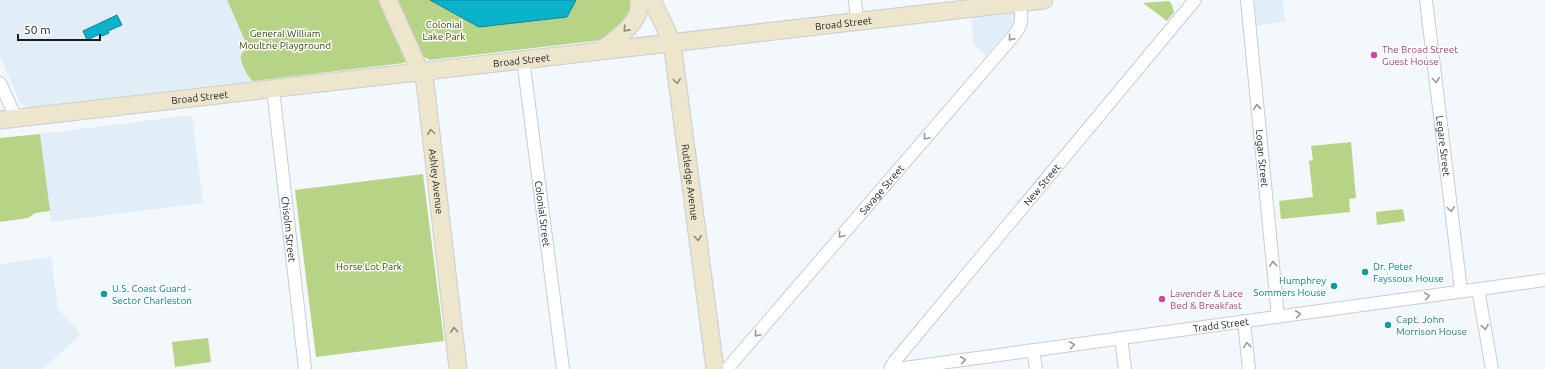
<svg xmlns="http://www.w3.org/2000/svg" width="1545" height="369" font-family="Ubuntu,sans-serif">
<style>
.built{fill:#e2eef7}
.green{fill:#b7d386}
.water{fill:#0ab2cc;stroke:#0f8598}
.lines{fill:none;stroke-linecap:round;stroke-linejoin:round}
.street-casing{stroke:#c8cdd1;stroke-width:14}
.secondary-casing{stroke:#c8cdd1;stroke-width:19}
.street{stroke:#fff;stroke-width:12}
.secondary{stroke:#eee5cd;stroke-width:17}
.oneway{stroke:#8f8b7f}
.oneway2{stroke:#98999a}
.hotel-dot{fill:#d1479c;stroke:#fff;stroke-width:1.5}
.culture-dot{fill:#0f9aa8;stroke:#fff;stroke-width:1.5}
.labels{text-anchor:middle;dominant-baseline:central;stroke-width:3;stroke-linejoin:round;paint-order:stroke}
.street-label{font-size:10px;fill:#1b1d1f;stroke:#fff}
.park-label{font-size:10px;fill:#324400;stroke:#fff}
.hotel-label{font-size:10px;fill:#b23c85;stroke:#fff;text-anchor:start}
.culture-label{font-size:10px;fill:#0d838f;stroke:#fff;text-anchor:start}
</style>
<rect width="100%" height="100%" fill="#f2f8fb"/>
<g class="built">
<path d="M0,0h227l19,43 1,5 -6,6 9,25 3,2 -224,26 -5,-1 -4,-3 -20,-47z"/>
<path d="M1253,0h30l2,22 -29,4z"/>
<path d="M1009,12h7l1,8 -31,36 -12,-12 -3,-28z"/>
<path d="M192,115l11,88 -152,19 -11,-88z"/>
<path d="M51,257l7,52 23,25 -38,35h-43v-105z"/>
</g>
<g class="green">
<path d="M227,0h153l27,60 -3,3 -151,18c-4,-2 -14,-21 -12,-26 1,-2 4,-5 6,-7l-1,-5z"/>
<path d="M397,0h239l-13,26 -21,14 -172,20 -6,-3z"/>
<path d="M1169,1l3,4 2,7 -7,9 -24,-18z"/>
<path d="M40,134l10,77 -15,2 -7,5 -28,4v-84z"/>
<path d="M1351,142l5,56 -7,1 1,13 -69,7 -2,-18 34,-4 -4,-36 4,-1 -2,-14z"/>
<path d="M423,174l21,167 -128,16 -21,-167z"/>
<path d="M1403,209l2,12 -28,4 -1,-13z"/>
<path d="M208,338l3,24 -36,5 -3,-25z"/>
</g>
<g class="water">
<path d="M430,0h146l-9,17 -88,10z"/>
<path d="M117,15l5,10 -14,6 1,2 -7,3 -2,-2 -13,6 -4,-9z"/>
</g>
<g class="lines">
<defs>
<g id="street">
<path d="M855,0l2,21"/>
<path id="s1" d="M1247,0l31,317"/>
<path id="s2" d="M1426,0l35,291"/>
<path id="s3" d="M523,59l40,310"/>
<path d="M0,83l16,35"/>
<path id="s4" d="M273,89l32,280"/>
<path d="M1478,289l14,80"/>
<path d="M1244,321l5,48"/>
<path d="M1121,338l4,31"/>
<path d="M1033,350l3,19"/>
<path id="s5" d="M727,369l288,-335c9,-13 6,-16 5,-31"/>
<path id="s6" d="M890,369l4,-7 301,-362"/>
<path id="s7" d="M897,369l648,-89"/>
</g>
<g id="secondary">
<path id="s8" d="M388,0l37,82 33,287"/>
<path id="s9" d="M652,0l20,42 43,327"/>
<path d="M601,50c11,-7 33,-24 37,-37 1,-4 1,-9 1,-13"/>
<path id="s10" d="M0,120l1044,-120"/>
</g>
</defs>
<use href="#street" class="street-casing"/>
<use href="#secondary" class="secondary-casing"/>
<use href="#street" class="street"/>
<use href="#secondary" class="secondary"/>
</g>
<defs><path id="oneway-chevron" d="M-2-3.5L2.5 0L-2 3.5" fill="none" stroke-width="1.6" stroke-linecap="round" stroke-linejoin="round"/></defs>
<g class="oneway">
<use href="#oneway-chevron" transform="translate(626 29) rotate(132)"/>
<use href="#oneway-chevron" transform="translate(677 81) rotate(82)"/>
<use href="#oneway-chevron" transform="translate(431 132) rotate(-97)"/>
<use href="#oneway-chevron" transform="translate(698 238) rotate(83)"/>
<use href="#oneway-chevron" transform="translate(454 330) rotate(-96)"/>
</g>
<g class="oneway2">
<use href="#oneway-chevron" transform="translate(1011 38) rotate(131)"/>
<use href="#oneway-chevron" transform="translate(1436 80) rotate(83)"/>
<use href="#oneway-chevron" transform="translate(1257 107) rotate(-96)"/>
<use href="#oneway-chevron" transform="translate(926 137) rotate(130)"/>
<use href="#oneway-chevron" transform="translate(1451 209) rotate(83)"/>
<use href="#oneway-chevron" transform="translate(841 235) rotate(131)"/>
<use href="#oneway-chevron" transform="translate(1273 264) rotate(-96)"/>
<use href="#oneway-chevron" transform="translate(1427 296) rotate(-8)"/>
<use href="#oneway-chevron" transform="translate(1298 314) rotate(-8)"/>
<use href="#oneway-chevron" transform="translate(1485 327) rotate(80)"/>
<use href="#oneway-chevron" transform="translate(757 334) rotate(131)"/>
<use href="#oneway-chevron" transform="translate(1072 345) rotate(-8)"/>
<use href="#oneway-chevron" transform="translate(1247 345) rotate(-96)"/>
<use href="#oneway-chevron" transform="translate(963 360) rotate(-8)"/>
</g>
<g class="hotel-dot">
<circle cx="1374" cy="55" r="4"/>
<circle cx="1162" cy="299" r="4"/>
</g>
<g class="culture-dot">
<circle cx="1365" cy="272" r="4"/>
<circle cx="1334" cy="286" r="4"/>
<circle cx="104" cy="294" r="4"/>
<circle cx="1388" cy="325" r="4"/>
</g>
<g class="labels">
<g class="street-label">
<text stroke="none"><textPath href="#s10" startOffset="849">Broad Street</textPath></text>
<text stroke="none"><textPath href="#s10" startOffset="525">Broad Street</textPath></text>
<text stroke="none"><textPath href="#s10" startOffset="201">Broad Street</textPath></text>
<text stroke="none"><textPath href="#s2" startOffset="147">Legare Street</textPath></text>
<text stroke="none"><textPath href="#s1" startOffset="159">Logan Street</textPath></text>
<text stroke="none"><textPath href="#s8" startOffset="190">Ashley Avenue</textPath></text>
<text stroke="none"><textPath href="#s9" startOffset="188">Rutledge Avenue</textPath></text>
<text stroke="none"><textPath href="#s6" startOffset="239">New Street</textPath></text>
<text stroke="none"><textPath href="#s5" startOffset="237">Savage Street</textPath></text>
<text stroke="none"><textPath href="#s3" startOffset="156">Colonial Street</textPath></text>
<text stroke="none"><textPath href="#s4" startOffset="141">Chisolm Street</textPath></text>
<text stroke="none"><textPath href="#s7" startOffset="327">Tradd Street</textPath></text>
</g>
<g class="park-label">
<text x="444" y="24">Colonial<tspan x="444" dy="12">Lake Park</tspan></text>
<text x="285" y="33">General William<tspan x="285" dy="12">Moultrie Playground</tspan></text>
<text x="369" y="266">Horse Lot Park</text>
</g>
<g class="hotel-label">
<text x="1382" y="49">The Broad Street<tspan x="1382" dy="12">Guest House</tspan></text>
<text x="1170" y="293">Lavender &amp; Lace<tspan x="1170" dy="12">Bed &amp; Breakfast</tspan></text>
</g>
<g class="culture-label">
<text x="1373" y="266">Dr. Peter<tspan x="1373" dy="12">Fayssoux House</tspan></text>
<text x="1326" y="280" text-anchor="end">Humphrey<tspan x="1326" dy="12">Sommers House</tspan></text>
<text x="112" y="288">U.S. Coast Guard -<tspan x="112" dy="12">Sector Charleston</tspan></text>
<text x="1396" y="319">Capt. John<tspan x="1396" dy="12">Morrison House</tspan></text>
</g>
</g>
<path d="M18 34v6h82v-6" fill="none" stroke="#1b1d1f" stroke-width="2"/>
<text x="24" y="34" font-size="12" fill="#1b1d1f" stroke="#ffffff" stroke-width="3" paint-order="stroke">50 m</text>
</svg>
